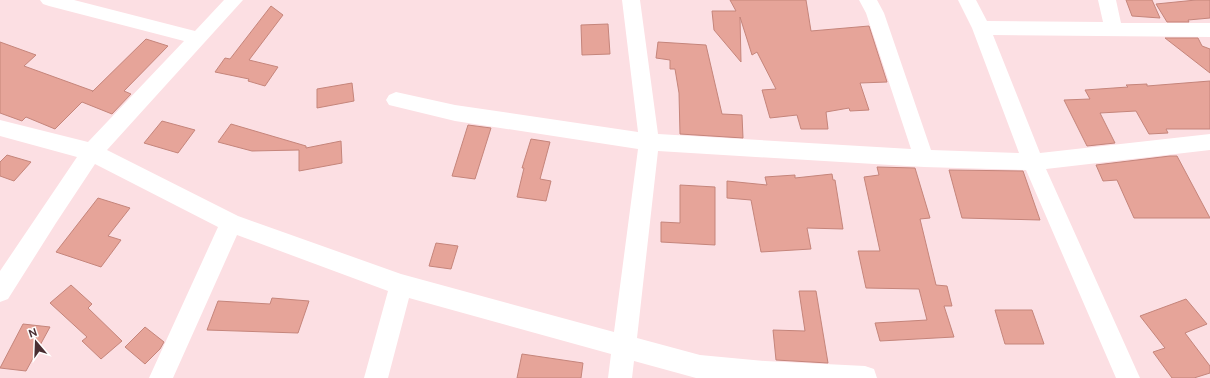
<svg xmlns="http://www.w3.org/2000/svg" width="1210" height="378" font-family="'DM Sans',sans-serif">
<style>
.building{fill:#e6a499;stroke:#c5857b}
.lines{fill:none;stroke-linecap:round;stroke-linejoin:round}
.minor{fill:#fff;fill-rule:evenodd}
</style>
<rect width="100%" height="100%" fill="#fcdfe3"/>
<g class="building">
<path d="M730,0h76l5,31 58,-5 18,56 -27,1 9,27 -19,1 -1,-3 -23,4 2,17h-27l-4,-14 -27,3 -8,-28 14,-1 -19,-37 -5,3 -12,-38 1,45 -27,-32 -2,-19h24z"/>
<path d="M1126,0h26l8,18 -28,-2z"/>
<path d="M1196,0h14v18l-22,2 1,2h-22l-11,-18z"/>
<path d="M271,6l12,9 -34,45 29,7 -13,19 -17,-5 1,-2 -34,-7 10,-14 5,1z"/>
<path d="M608,24l2,30 -28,1 -1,-30z"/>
<path d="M1165,38h33l4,8 8,3v24z"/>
<path d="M146,39l22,7 -44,45 7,3 -19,20 -30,-12 -27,27 -29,-12 -4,4 -22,-8v-71l36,13 -12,11 69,25 -1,1z"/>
<path d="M658,42l48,3 16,69 20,1 1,23 -63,-4 -1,-41 -4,-24h-5v-9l-14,-2z"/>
<path d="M1210,81v48h-44l2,4 -19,1 -13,-23 -36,2 15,30 -28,3 -23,-46 26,-1 -5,-9 43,-3 -2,-2 21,-1v2z"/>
<path d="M352,83l2,18 -37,7v-19z"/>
<path d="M162,121l33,9 -17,23 -34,-10z"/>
<path d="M231,124l75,22v2l35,-7 1,22 -43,8v-21l-47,1 -34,-9z"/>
<path d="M468,125l23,3 -16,51 -23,-3z"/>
<path d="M531,139l19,3 -10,37 11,2 -5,20 -29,-4 7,-29h-2z"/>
<path d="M7,155l24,7 -17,19 -14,-5v-14z"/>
<path d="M1170,156h7l33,62h-76l-17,-38 -14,1 -7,-16z"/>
<path d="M877,167l38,1 15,50 -10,1 16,66 11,1 5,20h-8l10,31 -74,4 -5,-18 52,-3 -8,-31 -53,-1 -8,-37h22l-16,-74 15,-2z"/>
<path d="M949,170l74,1 17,49 -78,-2z"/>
<path d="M832,174l1,6h2l8,49 -36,-1 4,21 -50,3 -10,-52 -24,-2v-17l40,4 -2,-8 30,-2v3z"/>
<path d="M680,185l35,2v58l-54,-3v-20l19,1z"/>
<path d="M98,198l32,10 -22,28 13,4 -20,27 -45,-15z"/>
<path d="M436,243l22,3 -7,23 -22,-3z"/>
<path d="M71,285l21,19 -4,4 34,33 -21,18 -19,-18 5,-4 -37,-34z"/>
<path d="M799,291h17l12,72 -52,-3 -3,-30 32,1z"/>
<path d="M272,298l37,3 -11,32 -91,-3 11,-29 52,3z"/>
<path d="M1186,299l21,25 -22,9 25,33v7l-16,5h-22l-19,-26 12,-4 -25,-32z"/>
<path d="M995,310h37l12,34h-39z"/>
<path d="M23,324l27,3 -24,44 -26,-3z"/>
<path d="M145,327l19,15 -4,7 -15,15 -20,-17z"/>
<path d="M522,354l61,9 -2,15h-64z"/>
</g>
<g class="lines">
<path class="minor" d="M40,0h34l121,31 29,-31h19l-136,150 131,66 163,58 213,58 24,-183 -183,-28 -66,-16 -3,-5 3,-5 7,-3 59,13 183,27 -16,-132h18l18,134 253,15 -45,-136 -7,-13h18l7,13 47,137 88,3 -47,-125 -14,-28h18l11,21 116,1 -5,-22h18l5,23h89v14l-217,-2 47,118 170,-19v16l-164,19 94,209h-24l-90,-208 -102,-3 -266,-16 -21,187 63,17 65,6 100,5 9,3 3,9h-181l-62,-17 -2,17h-24l3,-24 -202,-56 -21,80h-24l24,-87 -151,-56 -64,143h-24l69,-151 -123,-63 -39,59 -48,76 -8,3v-31l77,-114 -77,-21v-16l88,22 96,-101 -135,-35 -6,-2z"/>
</g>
<g transform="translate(36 342) rotate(341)" stroke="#ffffff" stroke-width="3" paint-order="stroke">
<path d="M0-3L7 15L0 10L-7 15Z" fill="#492e32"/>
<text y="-6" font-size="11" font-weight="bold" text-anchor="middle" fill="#492e32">N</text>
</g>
</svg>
